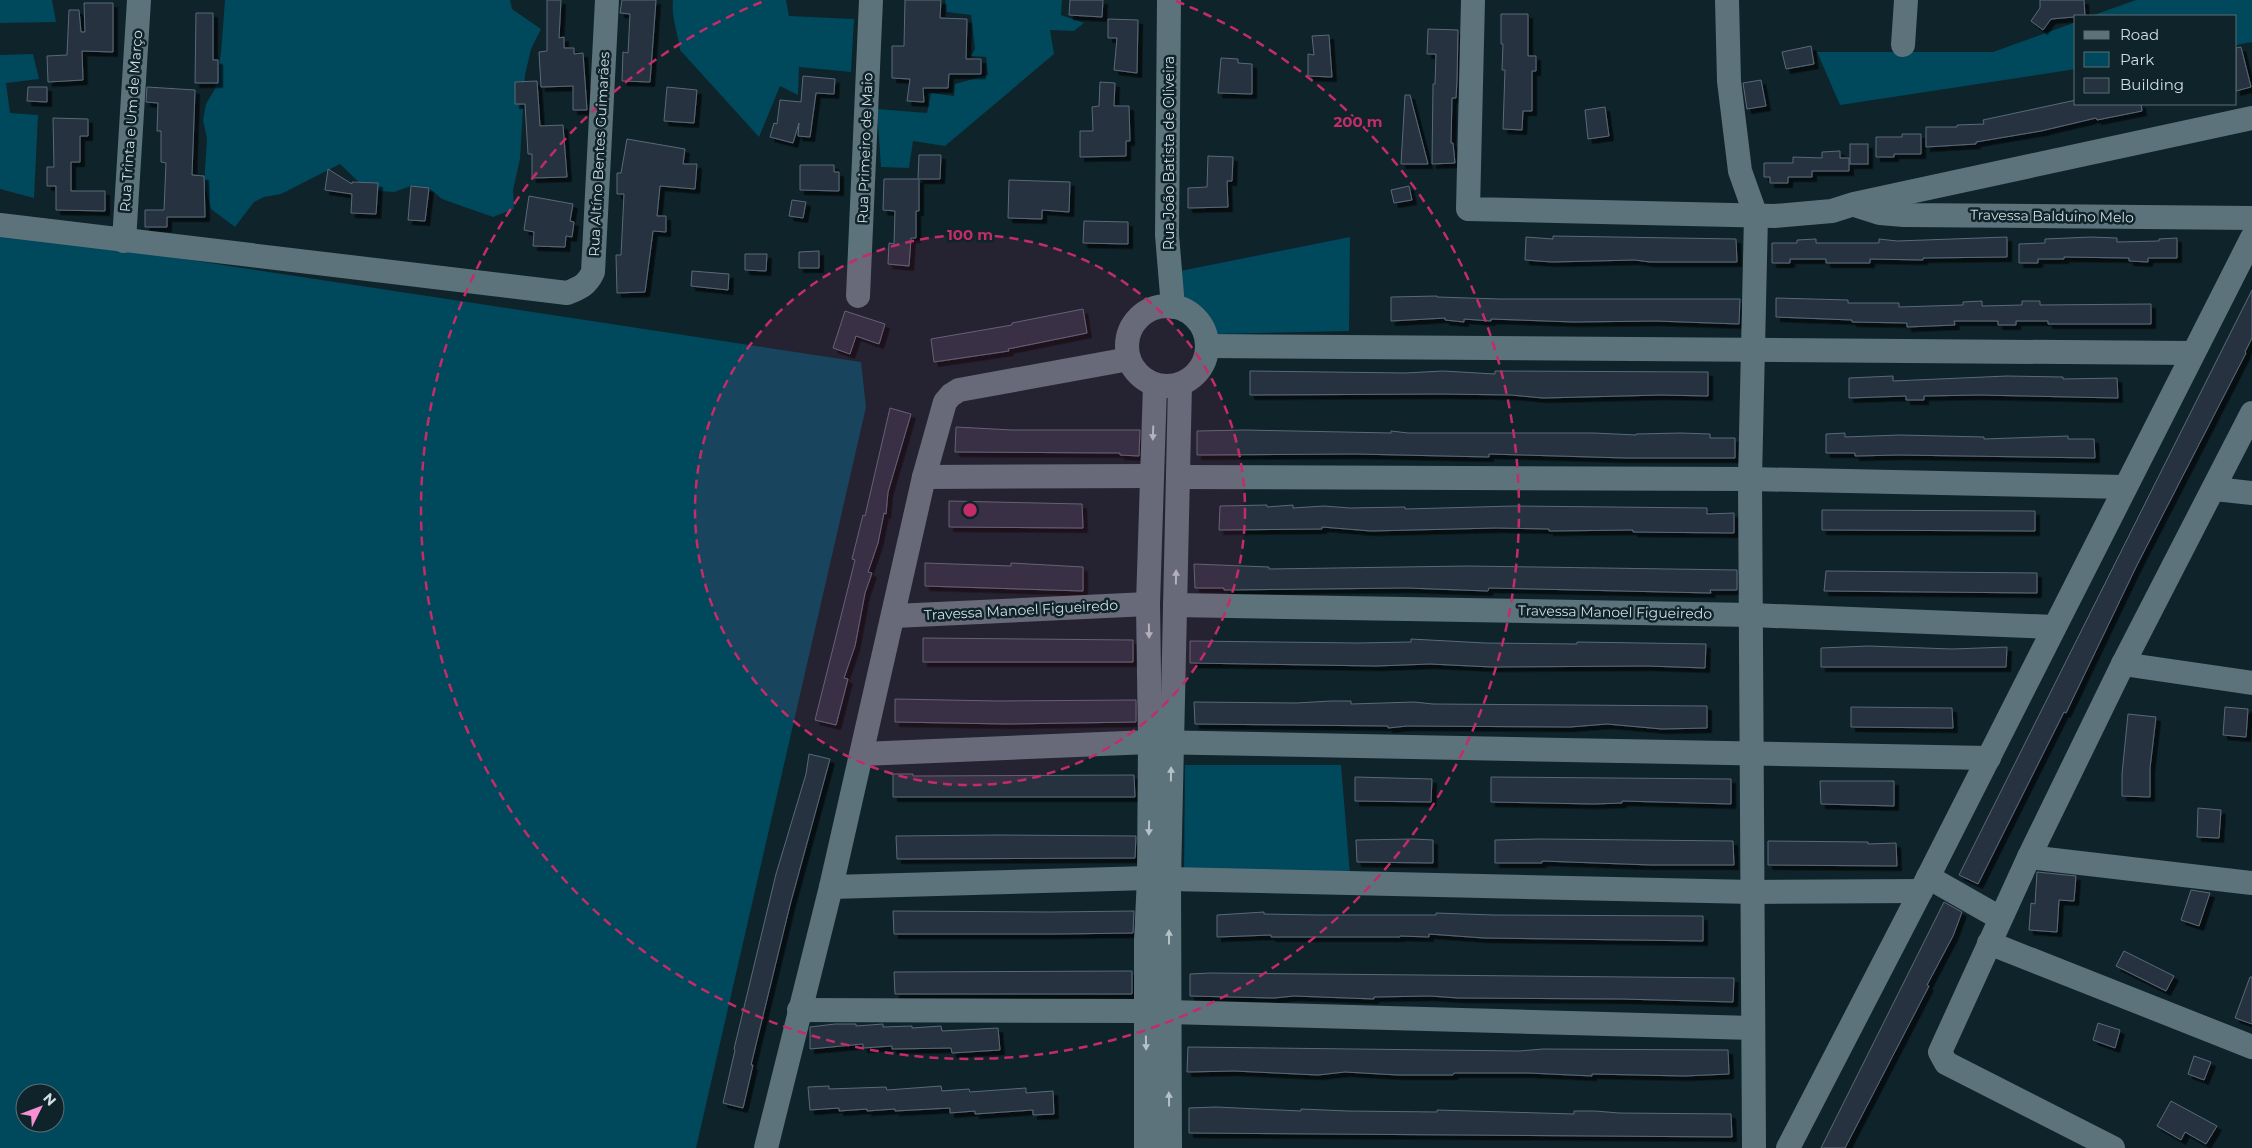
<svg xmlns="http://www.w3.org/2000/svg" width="2252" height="1148" font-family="Montserrat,sans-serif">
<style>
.green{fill:#00485c;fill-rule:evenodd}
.building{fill:#25323f;stroke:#5a6978;filter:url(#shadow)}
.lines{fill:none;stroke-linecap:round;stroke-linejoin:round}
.minor{stroke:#5c737c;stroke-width:24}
.oneway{fill:#b4c2c8}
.ring{fill:none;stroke:#c42c68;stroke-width:2.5;stroke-dasharray:9 6}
.labels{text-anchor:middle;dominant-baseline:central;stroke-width:5;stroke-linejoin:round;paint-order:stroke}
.street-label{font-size:14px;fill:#d1dde2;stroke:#0f232a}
.centre{fill:#c42c68;stroke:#0f232a;stroke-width:2.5}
.ring-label{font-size:15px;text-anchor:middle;font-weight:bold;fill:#c42c68;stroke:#0f232a;stroke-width:5;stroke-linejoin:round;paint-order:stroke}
</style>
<defs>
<filter id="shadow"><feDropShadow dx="4.5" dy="4.5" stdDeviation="0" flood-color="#0009"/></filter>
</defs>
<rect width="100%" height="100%" fill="#0f232a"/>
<g class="green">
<path d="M0,0h52l4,22 -56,1z"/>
<path d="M225,0h285l2,9 29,20 -10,20 -6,26 -5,84 -7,31 1,19 -21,8 -51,-18 -13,-11 -18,-2 -17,6 -27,-2 -27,-26 -59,30 -17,3 -10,5 -19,25 -24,-18 -7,-24 3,-47 -4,-18 3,-16 9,-15 6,-36z"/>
<path d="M673,0h113l3,16 65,3 -3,53 -52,-5 -1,28 -18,-9 -21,51 -79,-87c-2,-17 -9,-33 -7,-50z"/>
<path d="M945,0h117l-1,15 23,8 -10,8 -24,-1 4,24 -109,92 -32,-5 -4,27 -28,-1 -4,-58 50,4 4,-20 23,3 1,-12 33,-9 -2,-18 -15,-1 4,-7 -4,-34 -24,-3z"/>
<path d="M2136,0h116v42l-16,3v-29h-145z"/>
<path d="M2076,22v47l-236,36 -23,-53h176z"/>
<path d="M33,54l6,25 -33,4 4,30 28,2 -4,83 -34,-9v-134z"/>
<path d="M0,231l861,131 5,45 -170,741h-696zM25,1093h30v30h-30z"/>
<path d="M1350,237l-1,94 -132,3 -15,-23 -20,-15 -2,-25z"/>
<path d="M1185,765h156l9,109 -166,1z"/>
</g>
<g class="building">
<path d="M547,0h14l-2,38 5,-1v11h10v6l9,-1 4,57h-14v-24l-32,1 -2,-35 8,-1z"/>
<path d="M622,0h34l-6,82 -28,-1 1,-29 5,1 2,-39 -10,-1z"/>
<path d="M905,0h36l-1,18 27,1 -1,40h15v15h-32l-1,14h-25l1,14 -17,-1 3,-22 -18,-1v-32h12z"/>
<path d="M1070,0h33l-1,17 -33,-2z"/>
<path d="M2040,0h44l1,16 -34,3 -8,11 -12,-9 9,-13z"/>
<path d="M84,3h29v49l-31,-1 1,29 -35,2 -1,-26 20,-1 2,-45h10l2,22h4z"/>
<path d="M196,13h17v47h5v23h-23z"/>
<path d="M1501,14h27v42h8v15h-4v40h-9l-1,19 -19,-1 2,-59h-3l1,-26h-2z"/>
<path d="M1108,19l30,1 -1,53 -23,-3 3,-32h-9z"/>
<path d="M1428,29l30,1 -1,51 -1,17h-4l-1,45h2l2,20 -23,1 1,-80h2l1,-30h-9z"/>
<path d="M1329,35l3,42 -24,-1v-22l6,1 -2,-19z"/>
<path d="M1811,46l3,18 -28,5 -4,-17z"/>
<path d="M2241,47l10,40 -15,4v-43z"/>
<path d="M1221,58l17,1v4l14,1v30l-34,-1z"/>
<path d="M803,76l32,3 -1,15 -18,-1 -6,44 -12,-1 1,-13 -6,20 -23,-6 4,-14 3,1 3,-24 21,2z"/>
<path d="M1761,80l5,26 -19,3 -4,-26z"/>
<path d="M537,81l3,45 23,-1 4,52 -35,1v-24h-4l-3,-50h-10v-22z"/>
<path d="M1100,82l15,1 -1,23h15l1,35h-4v15l-46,1v-26h13l-1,-24 7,-1z"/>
<path d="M28,87h19v15l-20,-1z"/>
<path d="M147,87l48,3 -3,85 12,1 1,41h-38v10h-22v-17h19l2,-47 -5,-1v-31h-4l1,-28 -12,-1z"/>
<path d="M667,87l30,3 -3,33 -30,-2z"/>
<path d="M1405,95h5l18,69h-27z"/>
<path d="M2076,100v4h65l1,7 -45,9 -1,-2 -55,13 -65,11v2l-50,3v-20h31v-2l27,-1 -1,-4z"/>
<path d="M1605,107l4,29 -21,3 -3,-29z"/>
<path d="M53,118l35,1v17h-8v26h-9v29h34v20l-49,-1v-24h-9v-19h7z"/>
<path d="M1902,134h19v20h-27v3h-18v-20h26z"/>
<path d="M627,139l58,10 -2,15h14l-2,25 -35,-3 -3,30h9v16l-13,-1 -8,61 -28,1 -1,-38h5l3,-61h-7v-21h4z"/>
<rect x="1850" y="144" width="18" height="20"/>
<path d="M1840,151v7h9v13h-37v6h-24v6h-18v-6h-6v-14h29v-6l29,1v-6z"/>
<path d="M919,155h22l-1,24h-21v32h-3v27h-5l-2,28 -21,-2 1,-21 5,1 1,-33 -12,-1 1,-31h34z"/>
<path d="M1208,156l25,1 -1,24h-5l1,26 -40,1v-20l19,-1z"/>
<path d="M800,165h34v7h5v19l-39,-1z"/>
<path d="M328,169l24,15v-2l26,1 -2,31 -25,-1 1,-19 -27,-4z"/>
<path d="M1009,180l61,2 -1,30 -27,-2v9l-34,-1z"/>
<path d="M411,186l18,2 -4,33 -17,-1z"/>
<path d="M1409,186l3,14 -18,3 -3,-13z"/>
<path d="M529,196l44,8 -3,17 4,1 -2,15 -6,-1 -1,11 -32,-1 1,-14 -10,-2z"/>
<path d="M792,200l14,2 -3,16 -14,-2z"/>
<path d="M1084,221l44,1v22l-45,-1z"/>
<path d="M1553,236l183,3 1,23h-87l-15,-2 -83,2 -27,-2 1,-23 27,2z"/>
<path d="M2007,237v20l-84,1v2l-53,-1v4h-44v-4h-36v4h-18v-20h25v-3l19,-1v4h63v-4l18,2z"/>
<path d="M2091,237l26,1v4l42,-1v-2l18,-1v20h-29v4l-19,-1v-3l-65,-1v2h-26v4h-19v-19l26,-1v-4z"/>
<path d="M819,251v17h-20v-16z"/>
<path d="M745,254h22l-1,17 -21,-1z"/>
<path d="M692,271l37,3 -1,16 -37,-4z"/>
<path d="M2252,290v48l-7,14 1,1 -109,212 -71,148 -2,-1 -86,172 -19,-9z"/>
<path d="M1437,296v1l63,2h240l-1,25 -83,-3 -82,1 -83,-3v2l-27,-2v3l-19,-2v-2l-54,3v-24z"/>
<path d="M1776,298l72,2v3h51v4l64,-2v-3l19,-1v5l40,-1v-4h18v4l111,-1v20h-103v-3h-32v4h-18v-4h-44l1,4 -48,2v-4l-55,-1v-2l-76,-3z"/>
<path d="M1083,309l4,24 -79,16 1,2 -75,11 -3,-23 81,-14v-2z"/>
<path d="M845,311l40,13 -6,20 -23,-8 -6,18 -17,-6z"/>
<path d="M1250,371l155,2 38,-2 52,3v-3l213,1v24l-47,-1 -118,3 -32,-3 -69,-1 -192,1z"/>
<path d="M1893,376v5l114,-5 56,1v2l54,-1 1,20 -139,-3 -55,1v4h-18v-4l-57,2v-20z"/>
<path d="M890,408l21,6 -23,78 -2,22 -2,-1 -6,30 -10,29 4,1 -7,20 -10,53 -11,32 4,1 -12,46 -21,-5 40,-160 -3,-1 11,-44 2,1z"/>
<path d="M956,427l56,3h128l-1,26 -19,-1v-2l-165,-1z"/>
<path d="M1245,430l146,3v-2l17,2h186l42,2v-1l45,-1 29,1v4h25v20h-109l-137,-4v3l-133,-3 -159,1v-24z"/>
<path d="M1845,433v4l55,-2 84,2v2l84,-3v3h26l1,19 -196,-3 -44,1v-3h-29v-19z"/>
<path d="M949,501l133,3 1,24 -134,-1z"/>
<path d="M1267,505v2l26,-2v3l31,-2 26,2 55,-1v2l109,-3 193,2v6l27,-1v20l-101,-1v-2l-84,1v-2l-53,-1 -125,3 -49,-4v2l-103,1 1,-24z"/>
<path d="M1822,510l213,1v20l-213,-1z"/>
<path d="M925,563l86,3v-3l72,4v24l-158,-5z"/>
<path d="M1194,564l75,3v2l199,-3 269,4v20h-27l1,3 -222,-5 -1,3 -81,-3 -183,2v-2h-29z"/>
<path d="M1826,571l211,2v20l-213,-2z"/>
<path d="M923,638l210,2v22h-210z"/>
<path d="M1411,639l74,4 92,1v-2l129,2 -1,24 -57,-2 -156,1 -62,-3 -54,2 -186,-3v-22l168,2 53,-1z"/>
<path d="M1868,646l84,3 55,-2 -1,20h-185v-19z"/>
<path d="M895,699l103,2 138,-1v22l-129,2 -112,-2z"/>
<path d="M1331,701h20v3l63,-2 19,2 274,2v22l-45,1 -55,-5 -37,3 -163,-1 -19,2v-2l-193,-2 -1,-22 102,1z"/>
<path d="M1851,707l101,1 1,20 -102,-1z"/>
<path d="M2225,707l23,2 -2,28 -23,-2z"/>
<path d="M2128,714l28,3 -6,51v29l-28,-1v-22z"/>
<path d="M809,754l21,5 -40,146 -39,160h2l-10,43 -20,-5 12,-53 -1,-1 42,-175 30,-100z"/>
<path d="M893,774h20v2l221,-1 1,22h-242z"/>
<path d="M1355,777l77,2 -1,23 -76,-1z"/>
<path d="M1491,777l240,2v25l-109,-3v2l-28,1 -103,-2z"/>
<path d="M1820,781h74v25l-73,-2z"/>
<path d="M2198,808l23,2 -2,28 -22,-1z"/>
<path d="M997,835l139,1 -1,22 -238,1 -1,-23z"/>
<path d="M1413,839l20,1v23l-76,-1 -1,-22z"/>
<path d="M1541,839l192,2 1,24h-83l-109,-4v2h-47v-23z"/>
<path d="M1768,841l100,1v2l28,-1 1,23 -129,-1z"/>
<path d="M2037,872l39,4 -2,25 -15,-1 -2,32 -28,-2 2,-27 4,1z"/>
<path d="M2191,890l19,3 -11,33 -18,-6z"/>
<path d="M1944,902l18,10 -9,24 -26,49 2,1 -84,162h-24z"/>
<path d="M893,911l157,1 84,-1 -1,22 -75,1h-164z"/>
<path d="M1264,912v2l54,1h118v-2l57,2 210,1v25l-219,-3 -55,-4v3l-29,-1v1h-129v-2l-54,2v-22z"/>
<path d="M2124,951l50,25 -8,15 -50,-25z"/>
<path d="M1132,971v23h-237l-1,-22z"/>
<path d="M1210,973l524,5 -1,24 -111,-3 -164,-1 -28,-2 -56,1v2l-80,-3 -20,2 -84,-2v-22z"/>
<path d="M2250,977h2v47l-17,-6z"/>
<path d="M2098,1023l22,7 -5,18 -22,-8z"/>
<path d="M835,1024h21v2l27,-2v3l29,-1v2l29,-2 1,5 56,-3 2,22 -48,3 -1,-5 -59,1v-3l-29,2v-4l-53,5v-22z"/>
<path d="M1188,1047l331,4 24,-2 185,1 1,24 -45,2 -92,-2v2l-63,-3h-75l-1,2h-55l-53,-3 -27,3 -84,-4 -47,1z"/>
<path d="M2194,1056l17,6 -7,18 -16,-6z"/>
<path d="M829,1086v3l57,-2 1,3 54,-4 1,5 27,-2 1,3 56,-4v5l27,-2 1,23 -21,1v-5l-58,4v-3l-25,2v-5l-55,3v-2l-28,2v-2l-28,2v-3l-29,2 -2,-23z"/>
<path d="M2171,1101l46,25 -11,18 -21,-12 -4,8 -24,-14z"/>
<path d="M1216,1107l85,4v-2l47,2 89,1v-2l137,4v-3h21l24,2 112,1 1,23 -543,-4v-25z"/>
</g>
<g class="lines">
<g class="minor">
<path d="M1169,0l-2,235 6,72"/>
<path d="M1473,0l-5,209 307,7 57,-5 22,-7 398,-86"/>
<path d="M1727,0l2,81 11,90 16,45 -6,263 4,669"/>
<path d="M1903,45l3,-45"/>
<path d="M1858,206l22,7 24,2 348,3"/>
<path d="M0,225l567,68c13,-5 20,-8 26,-21l14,-272"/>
<path d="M124,241l15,-241"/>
<path d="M858,296l13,-296"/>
<circle cx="1167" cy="346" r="40"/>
<path d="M1207,346l985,7"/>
<path d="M924,477l228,-1"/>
<path d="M1178,477l572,2 375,8"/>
<path d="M2215,489l37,4"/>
<path d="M1175,605l576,10 303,12"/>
<path d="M894,616l254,-12"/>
<path d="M2123,664l129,19"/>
<path d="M862,754l288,-12 839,16"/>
<path d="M2029,857l223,26"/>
<path d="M1928,877l72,41"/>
<path d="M1169,879l583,13 169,-1"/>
<path d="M831,887l318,-9"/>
<path d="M1989,943l263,104"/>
<path d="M799,1010l346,1"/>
<path d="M1168,1012l585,16"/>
<path d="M766,1148l65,-261 93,-410 21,-75 6,-7 8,-5 170,-31"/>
<path d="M1146,1148v-208l3,-62 1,-136 -2,-138 7,-219"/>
<path d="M1170,1148l-1,-269 11,-495"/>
<path d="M1788,1148l133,-257 331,-653"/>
<path d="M2113,1148l-167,-85 -6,-11 89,-195 94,-193 129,-251"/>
</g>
</g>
<defs><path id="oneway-solid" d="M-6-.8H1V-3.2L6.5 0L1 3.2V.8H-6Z" transform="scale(1.25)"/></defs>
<g class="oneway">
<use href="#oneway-solid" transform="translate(1153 433) rotate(92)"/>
<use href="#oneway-solid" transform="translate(1176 577) rotate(-89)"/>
<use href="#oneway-solid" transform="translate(1149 631) rotate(89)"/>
<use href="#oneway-solid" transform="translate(1171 774) rotate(-89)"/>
<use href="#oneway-solid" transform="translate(1149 828) rotate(91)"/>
<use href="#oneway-solid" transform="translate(1169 937) rotate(-90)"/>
<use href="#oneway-solid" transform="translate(1146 1043) rotate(89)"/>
<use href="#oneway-solid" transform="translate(1169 1099) rotate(-91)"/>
</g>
<circle cx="970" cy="510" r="275" fill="#c42c68" fill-opacity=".12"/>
<g class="ring">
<circle cx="970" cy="510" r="275"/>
<path d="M1176 1A549 549 0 1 1 764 1"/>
</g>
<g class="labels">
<g class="street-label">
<text transform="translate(131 121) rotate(-86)">Rua Trinta e Um de Março</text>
<text transform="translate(865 148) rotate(-88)">Rua Primeiro de Maio</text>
<text transform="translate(1169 153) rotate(-90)">Rua João Batista de Oliveira</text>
<text transform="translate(599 154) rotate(-87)">Rua Altíno Bentes Guimarães</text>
<text transform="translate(2052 216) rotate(1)">Travessa Balduino Melo</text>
<text transform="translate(1021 610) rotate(-3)">Travessa Manoel Figueiredo</text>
<text transform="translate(1615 612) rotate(1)">Travessa Manoel Figueiredo</text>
</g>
</g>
<circle cx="970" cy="510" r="8" class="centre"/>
<g class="ring-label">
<text x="1358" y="127">200 m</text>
<text x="970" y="240">100 m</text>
</g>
<rect x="2074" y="15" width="162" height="90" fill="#0f232a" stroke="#5d6d74"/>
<rect x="2084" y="31" width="25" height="8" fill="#5c737c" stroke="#5d6d74"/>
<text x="2120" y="40" font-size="15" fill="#d1dde2">Road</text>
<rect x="2084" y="52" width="25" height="15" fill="#00485c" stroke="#5d6d74"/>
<text x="2120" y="65" font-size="15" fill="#d1dde2">Park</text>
<rect x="2084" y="78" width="25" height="15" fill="#25323f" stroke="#5d6d74"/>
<text x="2120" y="90" font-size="15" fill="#d1dde2">Building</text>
<g transform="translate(40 1108) rotate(48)"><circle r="24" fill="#0f232a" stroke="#5d6d74"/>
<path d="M0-4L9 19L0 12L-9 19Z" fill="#f591d1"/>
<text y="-8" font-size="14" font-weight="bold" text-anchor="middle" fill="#d1dde2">N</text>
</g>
</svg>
